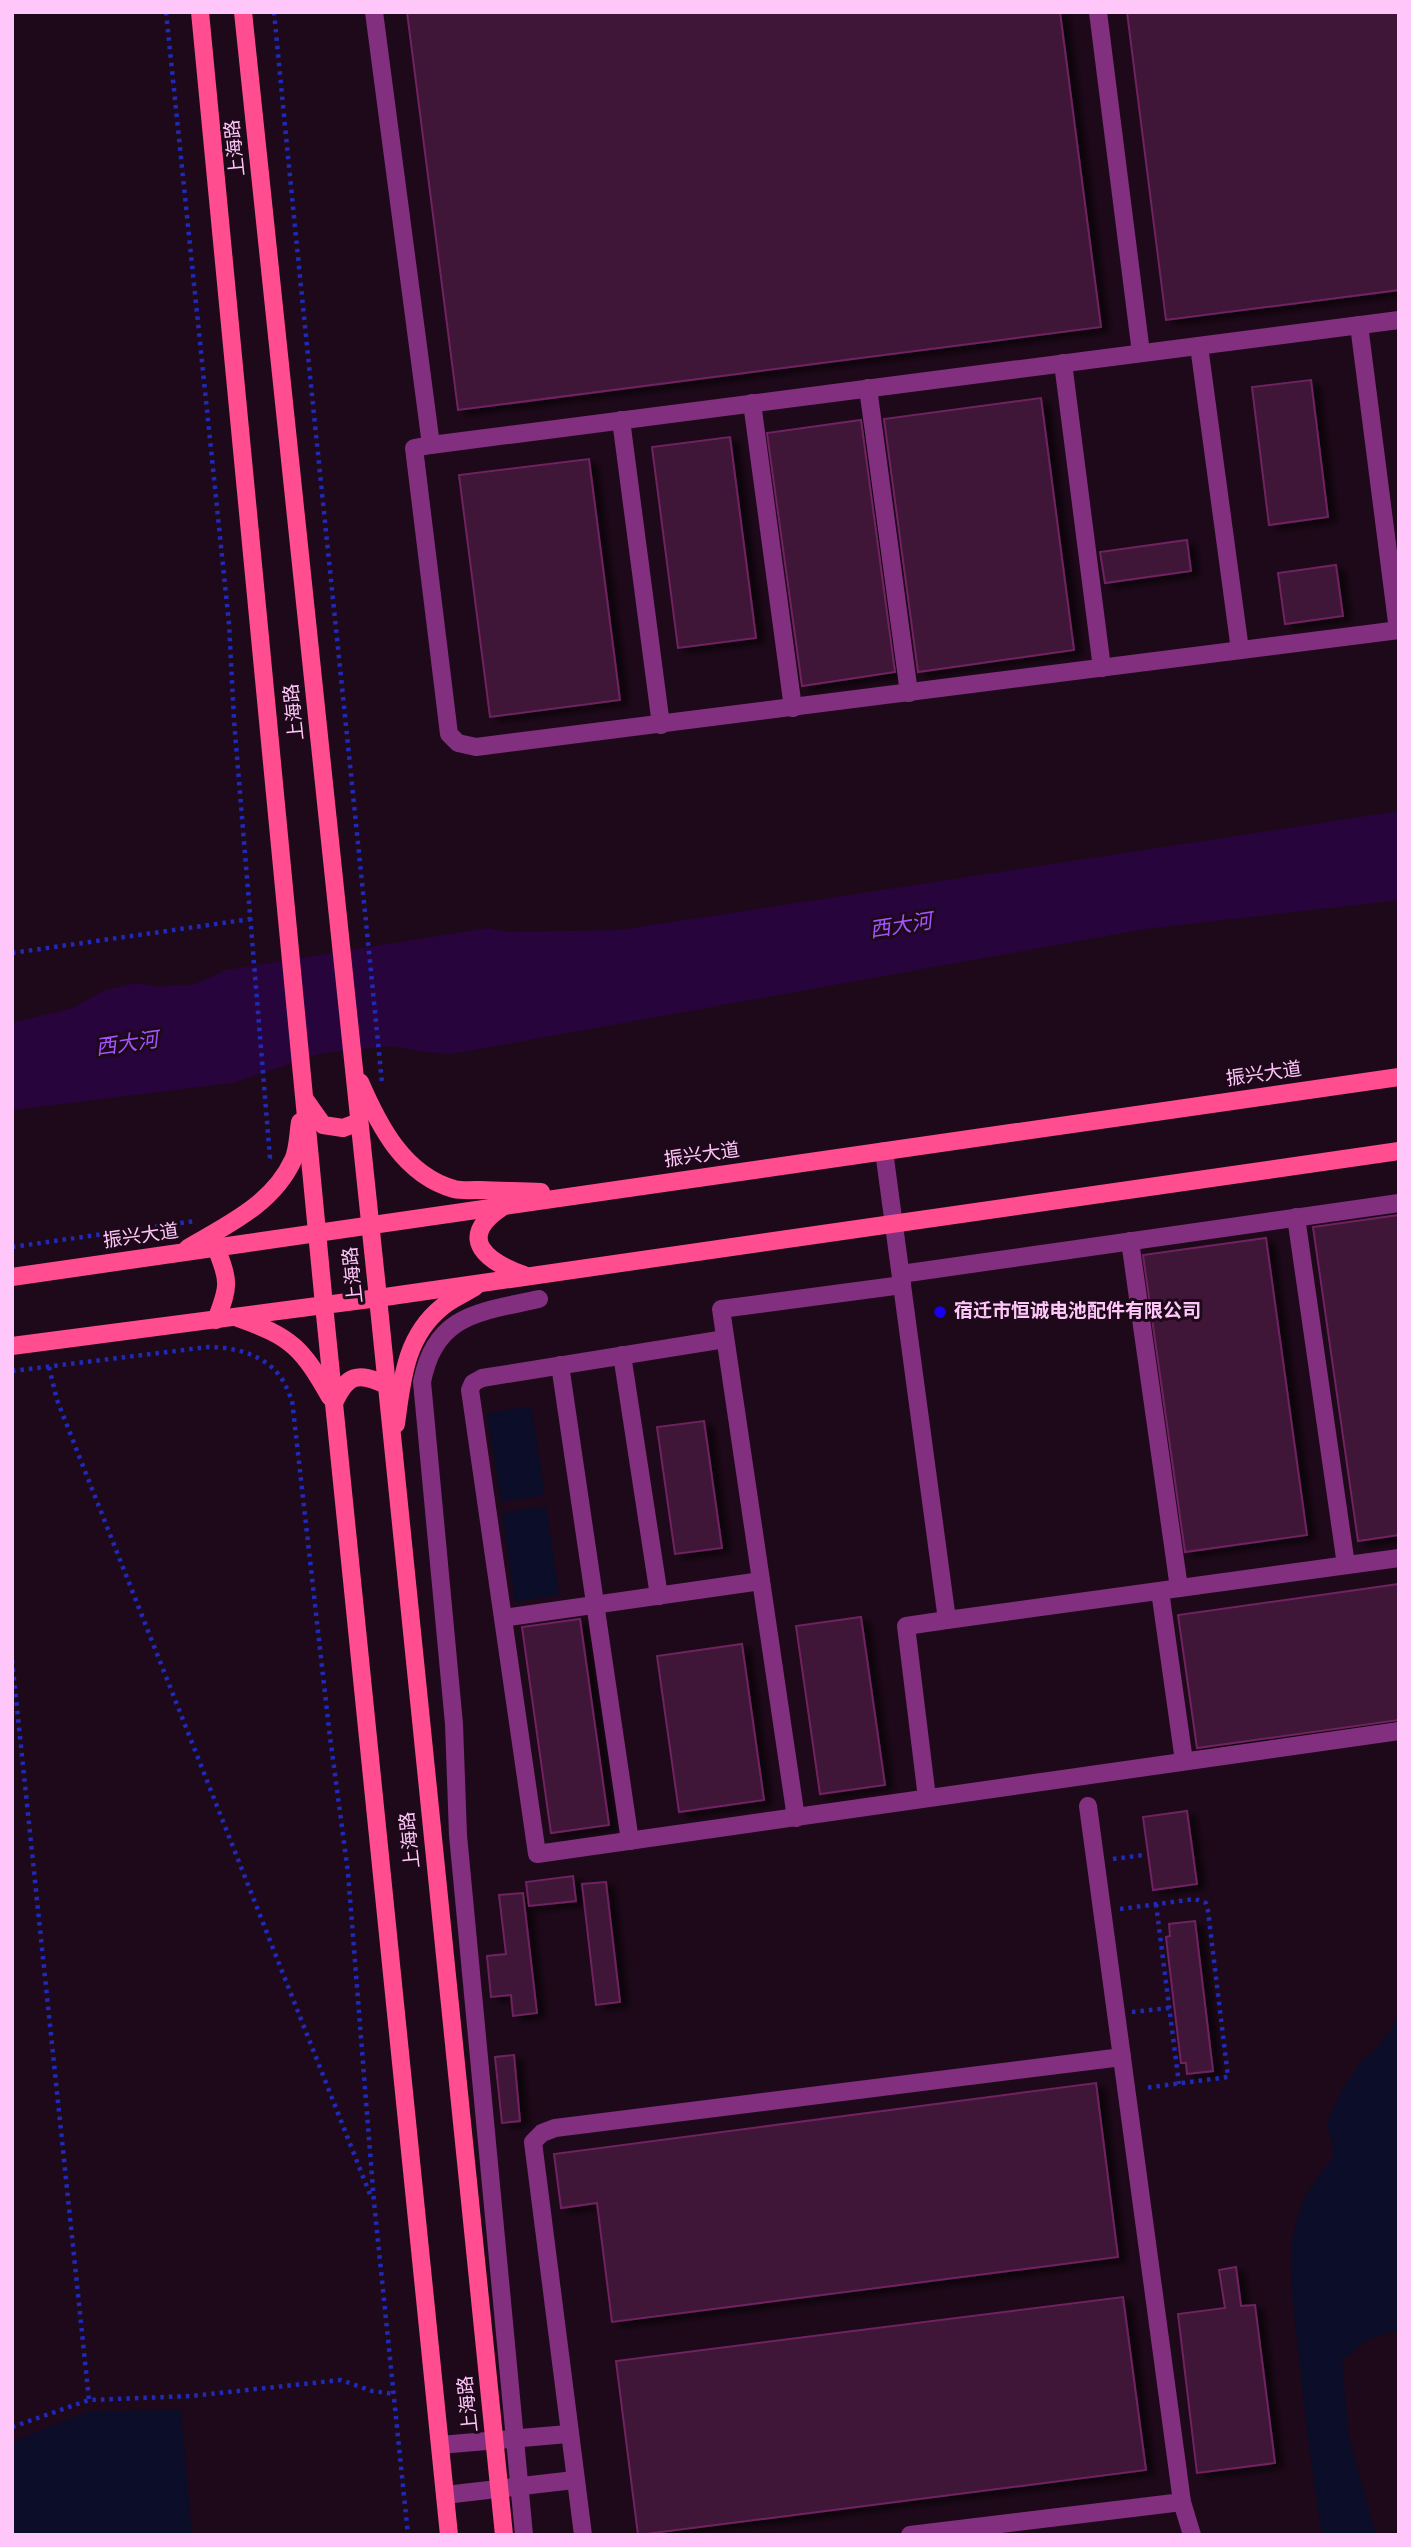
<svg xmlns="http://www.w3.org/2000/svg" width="1411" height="2547" font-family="Overpass,'Noto Sans SC',sans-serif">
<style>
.green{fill:#0c0d28}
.water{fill:#28043c}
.building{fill:#401437;stroke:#6f2360;stroke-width:2;filter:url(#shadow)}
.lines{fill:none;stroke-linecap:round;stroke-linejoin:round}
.path{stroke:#202ab9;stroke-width:4.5;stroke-dasharray:3.5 5;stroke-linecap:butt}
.minor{stroke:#822f7f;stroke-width:18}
.major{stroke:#ff4d90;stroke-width:18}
.poi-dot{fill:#1800f1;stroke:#1e091a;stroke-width:2.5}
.labels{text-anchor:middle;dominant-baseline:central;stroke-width:6;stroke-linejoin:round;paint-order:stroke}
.street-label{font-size:19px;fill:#ffc6f9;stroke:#1e091a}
.poi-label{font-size:19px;font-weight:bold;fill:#ffc6f9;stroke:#1e091a;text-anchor:start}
.water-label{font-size:21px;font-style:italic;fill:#a354ff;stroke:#1e091a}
</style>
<defs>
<filter id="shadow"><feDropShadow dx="8" dy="4.5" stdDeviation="3.5" flood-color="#0009"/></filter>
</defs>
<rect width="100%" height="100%" fill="#1e091a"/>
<g class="green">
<path d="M531,1406l14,89 -44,7 -14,-89z"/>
<path d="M546,1506l13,89 -44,7 -13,-89z"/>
<path d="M1399,2017v313l-32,9 -25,22 7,76 27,98h-54c-10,-62 -18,-124 -24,-187 -5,-46 -15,-98 4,-143 7,-19 20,-33 32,-49l-7,-34 16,-34 16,-24 19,-18z"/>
<path d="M181,2410l11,125h-180v-93l77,-31z"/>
</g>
<path class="water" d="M1399,811v89l-254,29 -694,125 -26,-2 -34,-6 -69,7 -90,30 -220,27v-87l61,-15 32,-18 32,-7 21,4 37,-3 31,-14 262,-42 21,4 110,-2z"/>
<g class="building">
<path d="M407,12h653l41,315 -643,83z"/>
<path d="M1127,12h272v278l-233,30z"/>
<path d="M1311,380l17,137 -59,8 -17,-138z"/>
<path d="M1041,398l33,252 -156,22 -34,-253z"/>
<path d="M861,420l34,252 -93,14 -35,-253z"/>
<path d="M730,437l26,201 -78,10 -26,-201z"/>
<path d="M589,459l31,241 -130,17 -31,-242z"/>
<path d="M1187,540l4,31 -86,12 -5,-31z"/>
<path d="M1336,565l7,51 -58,8 -7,-51z"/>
<path d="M1399,1215v320l-41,6 -45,-314z"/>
<path d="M1266,1238l41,297 -122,17 -42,-297z"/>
<path d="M704,1421l18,127 -47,6 -18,-127z"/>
<path d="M1399,1584v136l-202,28 -19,-133z"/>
<path d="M861,1617l24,168 -65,9 -24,-168z"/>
<path d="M580,1619l29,206 -58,8 -29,-206z"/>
<path d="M742,1644l22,156 -85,12 -22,-156z"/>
<path d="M1187,1811l10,73 -44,6 -10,-73z"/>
<path d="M573,1876l3,25 -47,5 -3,-24z"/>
<path d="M606,1882l14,120 -24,3 -14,-121z"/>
<path d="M523,1893l14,120 -24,3 -2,-21 -20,2 -4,-41 19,-2 -7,-59z"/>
<path d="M1195,1921l18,150 -26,3 -1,-11h-5l-15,-126 4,-1 -1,-12z"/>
<path d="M514,2055l6,66 -18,2 -7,-66z"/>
<path d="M1096,2083l22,174 -506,65 -15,-119 -36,5 -7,-54z"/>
<path d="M1236,2267l5,39 14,-1 20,158 -78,10 -19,-159 47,-6 -6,-38z"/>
<path d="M1123,2297l23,173 -508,65 -22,-174z"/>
</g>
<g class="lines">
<g class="path">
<path d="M166,12l63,612 5,96 36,438 -2,3"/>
<path d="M274,12c34,357 73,714 108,1071"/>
<path d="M12,953l239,-34"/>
<path d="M12,1247l183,-26"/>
<path d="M49,1367l8,33 314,797"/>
<path d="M12,1371l196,-24c25,0 55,7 71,28 6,7 9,17 13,25l37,329 19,144 26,329 34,333"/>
<path d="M12,1660l77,740"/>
<path d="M1113,1859l31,-4"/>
<path d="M1156,1904l23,180"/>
<path d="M1120,1909l75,-10 11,4 2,8 20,166 -84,11"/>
<path d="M1132,2012l37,-4"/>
<path d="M12,2427l77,-27 102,-4 150,-16 31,11 22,3"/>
</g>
<g class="minor">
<path d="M374,12l57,433 968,-125"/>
<path d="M1098,12l43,341"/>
<path d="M1359,325l39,305"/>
<path d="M1199,346l41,304"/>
<path d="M1063,363l39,305"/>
<path d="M868,388l41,305"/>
<path d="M752,403l41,305"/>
<path d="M621,420l40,305"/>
<path d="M431,445l-17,3 35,286 9,9 18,4 923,-117"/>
<path d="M884,1151l63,469 452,-62"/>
<path d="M1296,1217l50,348"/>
<path d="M1130,1241l49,347"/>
<path d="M901,1274l498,-71"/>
<path d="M725,1339l-243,39 -9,5 -3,7 67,464 862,-123"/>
<path d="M622,1355l37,241"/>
<path d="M560,1365l70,476"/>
<path d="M1160,1591l24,170"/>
<path d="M503,1618l258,-37"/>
<path d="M927,1798l-21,-172 41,-6"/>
<path d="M796,1818l-75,-509 181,-24"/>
<path d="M440,2445l128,-11"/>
<path d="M445,2495l129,-15"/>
<path d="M1182,2502l10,33"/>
<path d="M524,2535l-66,-700 -4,-111 -32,-342c13,-69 59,-70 117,-83"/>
<path d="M583,2535l-50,-393 9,-9 13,-5 567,-71"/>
<path d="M910,2535l272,-33 -94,-696"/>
</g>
<g class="major">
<path d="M200,12l124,1293 125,1230"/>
<path d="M243,12l135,1286 126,1237"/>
<path d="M360,1082c19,44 44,93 94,107 8,2 19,1 27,1 20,1 40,1 60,2"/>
<path d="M306,1101l17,24 20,3 16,-6"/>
<path d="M501,1208c-46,31 -13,54 23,67"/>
<path d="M216,1247c13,35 14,38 0,73"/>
<path d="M188,1248c39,-23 85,-44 105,-88 5,-10 5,-26 7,-38"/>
<path d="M12,1277l1387,-200"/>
<path d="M238,1318c54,19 64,30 92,79"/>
<path d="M12,1346l366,-48 1021,-147"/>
<path d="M334,1403c13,-28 23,-32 52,-18"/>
<path d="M396,1424c6,-44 9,-87 46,-117 9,-8 22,-13 33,-20"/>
</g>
</g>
<circle class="poi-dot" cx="940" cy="1312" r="7"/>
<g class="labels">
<g class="street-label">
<text transform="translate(236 148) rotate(-96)">上海路</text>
<text transform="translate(295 712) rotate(-96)">上海路</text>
<text transform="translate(1264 1075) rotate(-8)">振兴大道</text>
<text transform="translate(702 1156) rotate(-8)">振兴大道</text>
<text transform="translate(141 1237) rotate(-8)">振兴大道</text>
<text transform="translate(354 1275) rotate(-96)">上海路</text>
<text transform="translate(411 1840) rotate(-96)">上海路</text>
<text transform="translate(469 2404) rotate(-96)">上海路</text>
</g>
<g class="poi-label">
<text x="954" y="1312">宿迁市恒诚电池配件有限公司</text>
</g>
<g class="water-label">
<text transform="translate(901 927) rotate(-9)">西大河</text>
<text transform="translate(127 1045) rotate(-8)">西大河</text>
</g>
</g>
<rect width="1411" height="2547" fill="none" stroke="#ffc6f9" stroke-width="28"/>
</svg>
